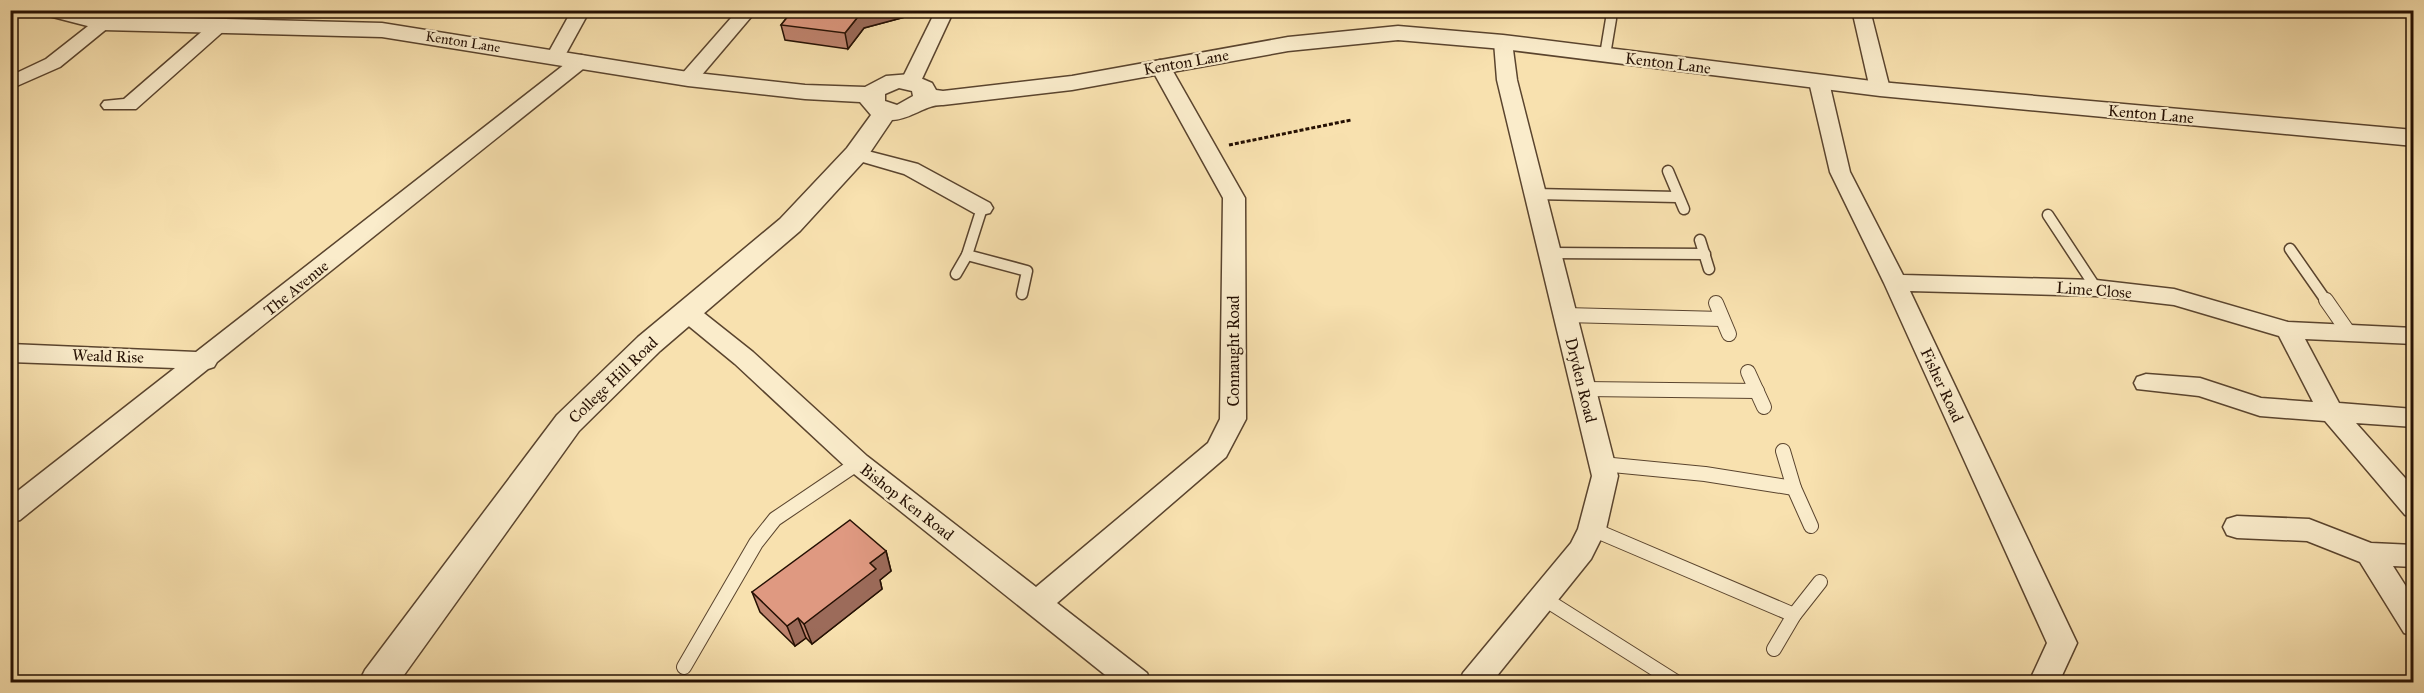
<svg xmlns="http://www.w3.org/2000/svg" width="2424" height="693" font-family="'IM FELL Great Primer',serif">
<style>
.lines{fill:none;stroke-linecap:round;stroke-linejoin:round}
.service-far1-casing{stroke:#5a442e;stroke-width:13}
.service-casing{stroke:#5a442e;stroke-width:16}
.minor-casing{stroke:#5a442e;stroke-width:3}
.tertiary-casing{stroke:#5a442e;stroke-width:3}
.path{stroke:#251003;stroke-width:3;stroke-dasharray:4 2;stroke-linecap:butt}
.service-far1{stroke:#faeccb;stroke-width:10}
.service{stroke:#faeccb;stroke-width:14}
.minor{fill:#faeccb;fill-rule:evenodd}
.tertiary{fill:#faeccb;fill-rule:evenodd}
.wall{fill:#c0846f;stroke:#251003;stroke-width:1.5}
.shaded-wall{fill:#9c6b5a;stroke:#251003;stroke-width:1.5}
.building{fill:#df9981;stroke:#251003;stroke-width:1.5}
.labels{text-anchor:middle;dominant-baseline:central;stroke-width:4.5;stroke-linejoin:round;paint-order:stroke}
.far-street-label{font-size:14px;fill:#251003;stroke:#faeccb}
.street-label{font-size:16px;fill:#251003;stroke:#faeccb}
</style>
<rect width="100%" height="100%" fill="#f8e1af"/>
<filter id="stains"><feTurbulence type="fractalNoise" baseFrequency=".00333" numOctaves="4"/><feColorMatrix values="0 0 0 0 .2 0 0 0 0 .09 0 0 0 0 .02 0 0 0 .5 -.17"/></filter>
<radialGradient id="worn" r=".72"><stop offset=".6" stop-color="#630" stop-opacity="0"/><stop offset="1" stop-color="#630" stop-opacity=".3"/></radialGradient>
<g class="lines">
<defs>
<g id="service-far1">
<path d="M1605,55l6,-36 -1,-9"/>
<path d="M1668,171l16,38"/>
<path d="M1535,194l142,3"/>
<path d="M982,208l-15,47 60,16 -5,23"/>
<path d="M2048,215l48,73"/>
<path d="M1700,240l9,29"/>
<path d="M2290,249l37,53"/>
<path d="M1550,253l155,1"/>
<path d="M956,274l11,-19"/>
</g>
<g id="service">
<path d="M2326,300l23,33"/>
<path d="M1716,303l13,31"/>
<path d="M1565,315l157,4"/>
<path d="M1748,372l16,35"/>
<path d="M1584,389l173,2"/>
<path d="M1783,451l11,37 17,38"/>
<path d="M1602,464l103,10 89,14"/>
<path d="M1592,529l202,86"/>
<path d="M1543,598l133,84"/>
<path d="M1774,649l20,-34 26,-33"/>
<path d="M684,667l72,-124 19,-24 83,-56"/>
</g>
<g id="minor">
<path d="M572,10h18l-28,51h-14l-2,-4z"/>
<path d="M738,10h19l-62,73h-14l-3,-4 3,-4z"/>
<path d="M936,10h18l-33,71 -3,4h-14l-3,-4z"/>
<path d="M1852,10h18l20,79 -3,4h-14l-3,-4z"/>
<path d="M103,18l6,1 3,4 -3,4 -49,40 -50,22v-13l36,-17 51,-40z"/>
<path d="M220,20l6,1 3,4 -3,4 -90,80h-32l-3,-4 3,-4 20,-2 90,-78z"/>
<path d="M1503,36l7,2 2,4 5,38 101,396 -12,53 -15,30 -99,123h-33l4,-9 108,-130 7,-14 14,-53 -95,-396 -3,-38 2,-4z"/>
<path d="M581,55l7,2 2,4 -2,4 -371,297 -3,5 -6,2 -188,151 -10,3v-26l165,-129 -165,-6v-18l186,8 378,-295z"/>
<path d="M1160,60l7,2 3,4 75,132 1,221 -20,38 -169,146 90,70 4,9h-37l-265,-212 -114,-106 -56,-46 -4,-6 4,-6 8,-2 8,2 58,46 114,104 169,131 172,-144 12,-24 3,-221 -73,-132 3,-4z"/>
<path d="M1819,76l7,2 3,4 21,90 53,103 193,5 78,9 114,33 126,6v16l-109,-5 34,64 75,6v18l-58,-4 58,65v29l-9,-2 -80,-94 -65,-5 -61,-20 -62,-7 -3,-6 3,-6 9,-3 54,4 61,20 52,4 -34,-66 -105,-31 -78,-9 -186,-5 167,352 -18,39h-30l18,-39 -163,-360 -54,-111 -21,-90 3,-4z"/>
<path d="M856,148l62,16 72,39 3,5 -3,5 -8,2 -8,-2 -70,-39 -55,-16 -3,-4 3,-4z"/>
<path d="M2237,516l72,3 62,24 43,2v22l-21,-1 21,33v37l-10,-3 -44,-71 -53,-21 -70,-3 -10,-3 -4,-8 4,-8z"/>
</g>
<path id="tertiary" d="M42,10h39l22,6 279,7 306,49 117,13 60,2 21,-11 25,-2 21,9 4,7 7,1 129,-15 216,-39 110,-11 105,9 377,47 534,48v16l-534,-50 -377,-47 -105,-9 -110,11 -216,39 -129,15c-17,-1 -31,14 -51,15l-27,40 -65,71 -140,120 -81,80 -180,251h-40l6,-12 192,-255 81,-78 142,-118 67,-71 24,-33 -11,-13 -55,-3 -117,-13 -306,-49 -279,-7 -58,-15zM899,88l13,3 1,5 -16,9 -12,-4v-7z"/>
</defs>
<use href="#service-far1" class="service-far1-casing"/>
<use href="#service" class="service-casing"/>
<use href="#minor" class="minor-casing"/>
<use href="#tertiary" class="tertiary-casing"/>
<path class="path" d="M1229,145l122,-25"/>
<use href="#service-far1" class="service-far1"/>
<use href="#service" class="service"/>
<use href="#minor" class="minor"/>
<use href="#tertiary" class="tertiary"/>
</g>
<g class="wall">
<path d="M793,10h115l1,6 -45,12 -16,21 -63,-9 -4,-15z"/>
<path d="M886,551l5,20 -11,9 2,9 -70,55 -6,-6 -11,8 -35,-34 -8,-20z"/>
</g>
<g class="shaded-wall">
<path d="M870,10h38l1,6 -45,12 -16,21 -3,-16 16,-20z"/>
<path d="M886,551l5,20 -11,9 2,9 -70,55 -8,-20 66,-61z"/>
<path d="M798,618l8,20 -11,8 -8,-20z"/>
</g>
<g class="building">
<path d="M793,10h77l-9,3 -16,20 -64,-8z"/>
<path d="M850,520l36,31 -16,12 6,6 -72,55 -6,-6 -11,8 -35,-34z"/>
</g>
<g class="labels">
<g class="far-street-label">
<text transform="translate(463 42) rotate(9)">Kenton Lane</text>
</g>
<g class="street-label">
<text transform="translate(1186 62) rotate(-10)">Kenton Lane</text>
<text transform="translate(1668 63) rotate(7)">Kenton Lane</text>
<text transform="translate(2151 114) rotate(5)">Kenton Lane</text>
<text transform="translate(296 288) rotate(-39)">The Avenue</text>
<text transform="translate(2094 290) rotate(4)">Lime Close</text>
<text transform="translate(1233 351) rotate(-90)">Connaught Road</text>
<text transform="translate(108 356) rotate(2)">Weald Rise</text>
<text transform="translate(613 380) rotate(-44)">College Hill Road</text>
<text transform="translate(1581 380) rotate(76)">Dryden Road</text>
<text transform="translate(1942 385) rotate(65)">Fisher Road</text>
<text transform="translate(907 502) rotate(38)">Bishop Ken Road</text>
</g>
</g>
<rect width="2424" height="693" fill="none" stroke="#f8e1af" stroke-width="36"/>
<rect x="12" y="12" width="2400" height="669" fill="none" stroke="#251003" stroke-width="3"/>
<rect x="18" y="18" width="2388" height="657" fill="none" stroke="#251003" stroke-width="1.5"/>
<rect width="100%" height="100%" filter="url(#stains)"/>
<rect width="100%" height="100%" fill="url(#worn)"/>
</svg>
